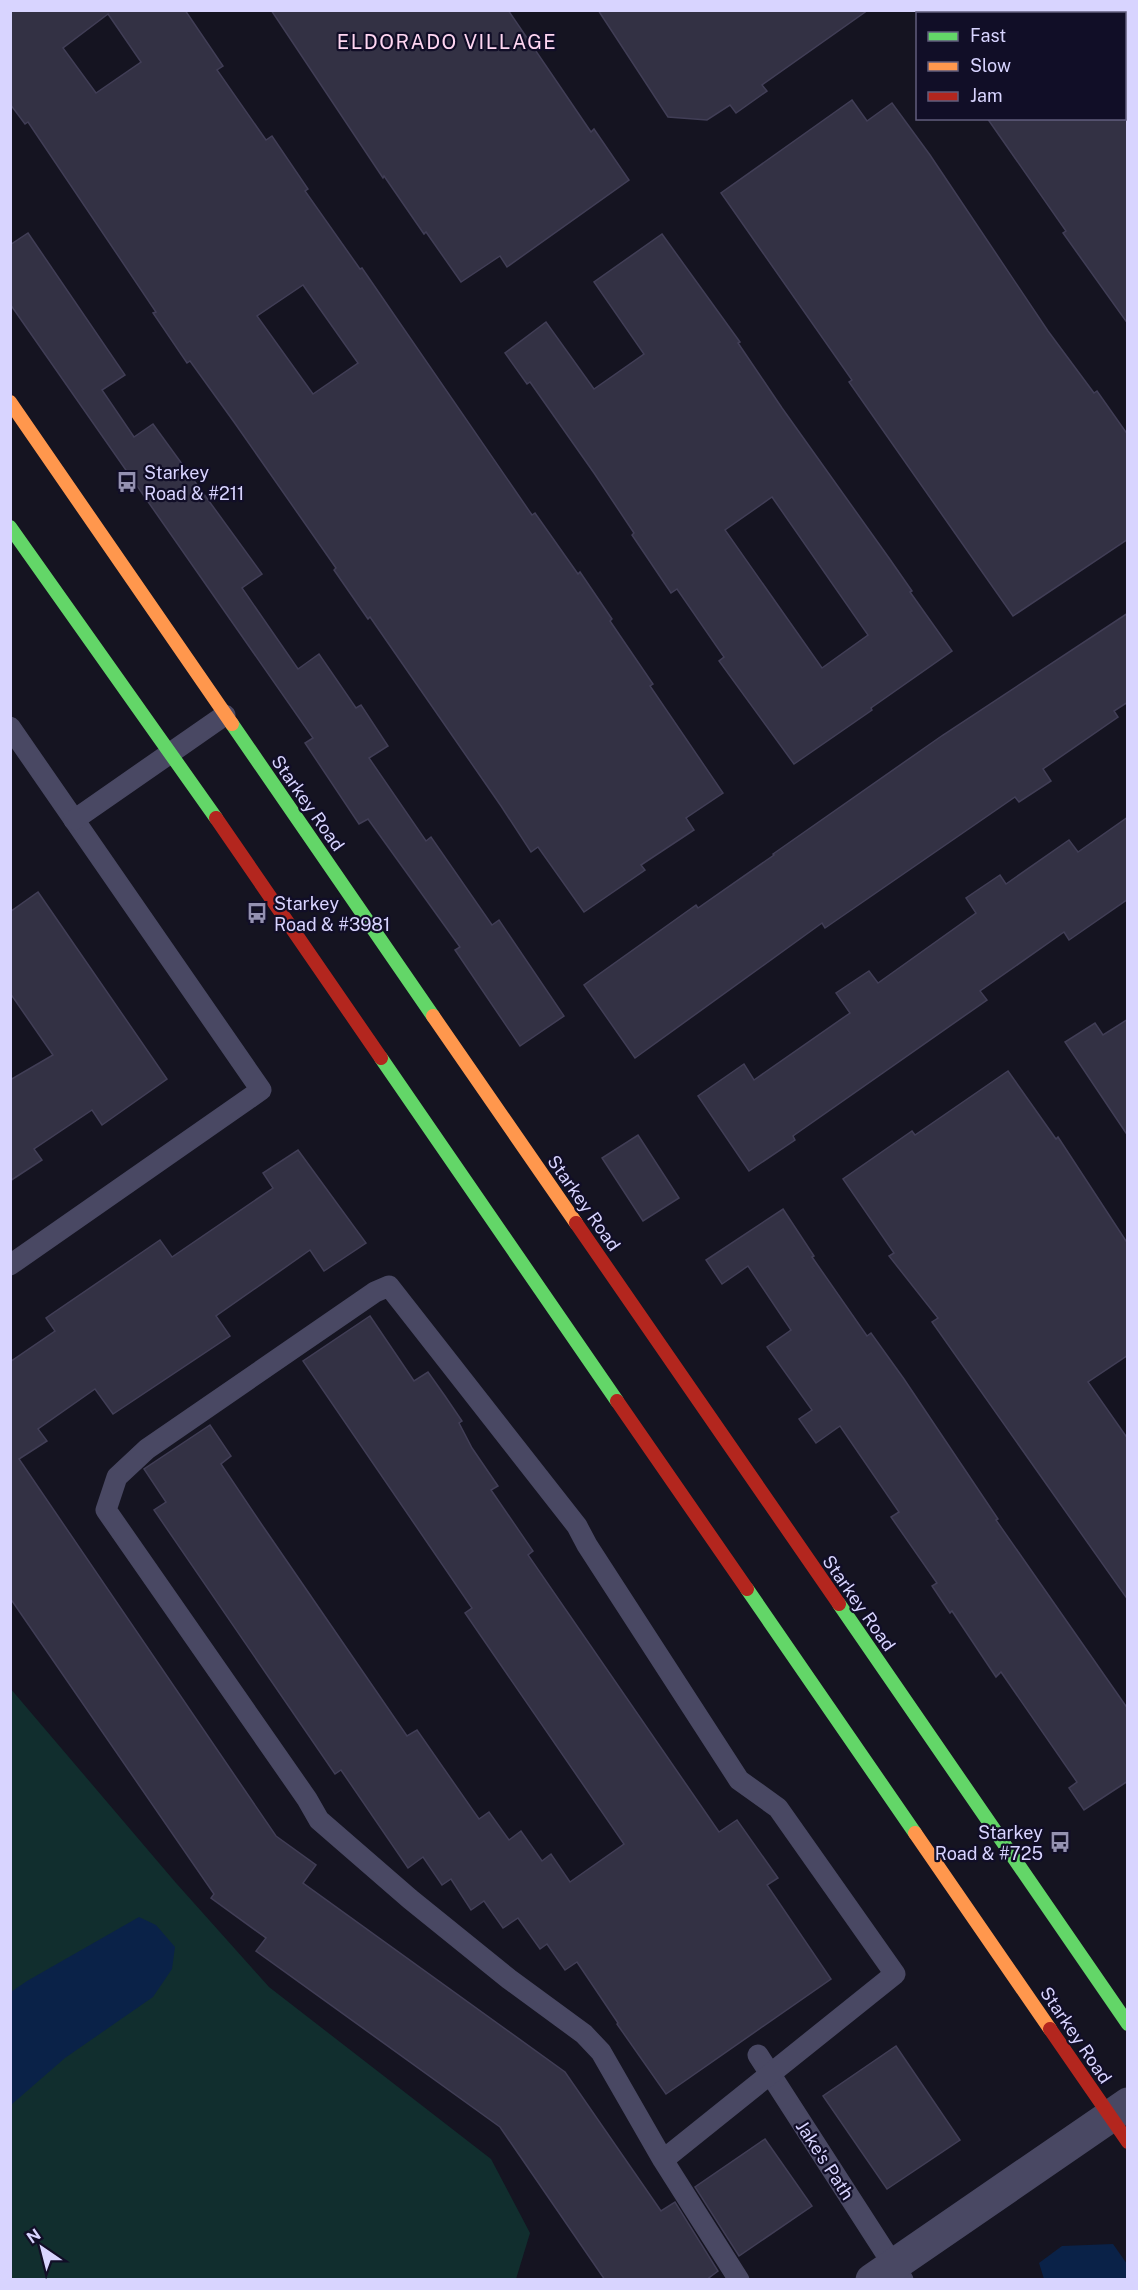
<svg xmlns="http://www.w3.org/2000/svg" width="1138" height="2290" font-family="'Public Sans',sans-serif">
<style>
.green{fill:#112e2e}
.water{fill:#0a2248}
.building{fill:#333144;stroke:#413e56;stroke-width:1.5;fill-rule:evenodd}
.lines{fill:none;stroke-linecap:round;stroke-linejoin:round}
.lane{stroke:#494863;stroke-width:21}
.street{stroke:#494863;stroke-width:33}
.fast{stroke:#63d668;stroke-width:14}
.slow{stroke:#ff974d;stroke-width:14}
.jam{stroke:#b3261e;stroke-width:14}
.labels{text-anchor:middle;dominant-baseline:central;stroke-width:4.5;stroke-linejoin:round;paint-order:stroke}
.poi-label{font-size:18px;fill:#d8d4ff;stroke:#110e27;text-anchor:start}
.street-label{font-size:18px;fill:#d8d4ff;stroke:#110e27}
.neighbourhood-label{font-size:20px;letter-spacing:1.5px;fill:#ffd6f1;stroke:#110e27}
</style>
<rect width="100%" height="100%" fill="#151421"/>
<path class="green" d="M10,1688l166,195 93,104 222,172 39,74 -14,46h-505z"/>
<g class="water">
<path d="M139,1917l17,8 19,22 -3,22 -19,28 -88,61 -54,47v-113l16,-11z"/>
<path d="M1113,2244l14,20v15h-83l-5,-16 23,-17z"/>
</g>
<g class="building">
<path d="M10,10h175l38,56 -6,4 49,70 6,-4 36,53 -3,2 55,78 2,-1 170,247 3,-2 43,61 2,-2 32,47 -2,2 43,63 -3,2 73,107 -37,25 8,12 -53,35 4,5 -61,42 -46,-65 -7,5 -30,-46 -131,-189 -2,2 -34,-49 2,-2 -102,-146 -44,-61 -3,2 -34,-50 3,-1 -128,-190 -3,2 -15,-20zM108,14l33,48 -45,31 -33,-45zM303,285l55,78 -45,31 -56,-78z"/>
<path d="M271,10h237l83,122 3,-3 35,51 -122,87 -7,-11 -39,26 -35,-50 -2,2 -40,-58 -1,2z"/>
<path d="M598,10h270l-106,75 5,6 -31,22 -6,-8 -23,15 -39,-3z"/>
<path d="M852,100l15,21 25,-18 38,52 118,176 46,62 3,-2 31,44v104l-115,77 -164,-234 3,-2 -131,-187z"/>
<path d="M987,118h141v206l-65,-91 3,-2z"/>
<path d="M28,233l97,142 -23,15 32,47 19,-13 109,150 -20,14 56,81 21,-15 37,54 5,-3 27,41 -19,12 57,83 5,-4 61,88 7,-5 65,96 -44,30 -65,-96 5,-3 -92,-128 -9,5 -54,-81 8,-5 -303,-434v-59z"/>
<path d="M662,234l78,108 -2,1 44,65 107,150 23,33 -2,1 42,59 -81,57 1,2 -78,54 -75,-103 5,-4 -47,-68 -6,4 -39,-58 2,-2 -40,-60 -64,-91 -3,2 -22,-31 41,-31 48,67 50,-35 -50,-72zM772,497l96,138 -46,33 -97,-138z"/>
<path d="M1128,613v89l-14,9 4,6 -75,52 8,12 -32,21 -4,-5 -190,131 -3,-5 -187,135 -51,-73 112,-80 2,3 76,-53 -1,-1 170,-119z"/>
<path d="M1128,817v82l-59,41 -5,-8 -84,59 7,9 -194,136 2,4 -46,31 -51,-75 46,-32 10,16 96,-67 -14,-20 33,-22 9,12 98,-70 -10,-15 34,-23 6,9 63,-44 9,12z"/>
<path d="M38,892l129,187 -65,46 -10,-15 -58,39 8,11 -32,21v-101l43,-25 -43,-62v-81z"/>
<path d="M1128,1019v117l-63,-94 30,-19 8,12z"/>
<path d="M1008,1071l48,68 2,-2 70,107v111l-40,27 40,57v161l-196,-278 6,-4 -49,-62 5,-3 -51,-74 69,-48 3,4z"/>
<path d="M638,1135l41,63 -36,23 -41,-63z"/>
<path d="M298,1150l68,93 -42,28 -14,-21 -94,66 14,20 -117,78 -18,-25 -57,40 9,12 -28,18 257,377 40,29 -13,18 262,189 96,139 14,-9 43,69 -12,9h-101l-105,-153 -244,-176 10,-13 -55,-40 3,-4 -204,-296v-236l45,-31 -9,-13 114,-78 12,17 101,-69 -10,-15z"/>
<path d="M783,1209l31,47 -2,1 55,79 4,-3 33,46 94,140 -2,1 132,189v72l-44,29 -15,-22 8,-6 -76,-110 -5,5 -44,-66 -2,2 -18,-27 5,-3 -46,-66 8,-5 -59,-86 -24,17 -17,-24 13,-9 -45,-63 24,-17 -43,-64 -26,18 -16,-24z"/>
<path d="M370,1316l44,65 14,-9 17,24 17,25 -3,2 13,25 26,38 -7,4 42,61 -5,4 191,277 18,-12 41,58 -11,7 64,94 -165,115 -49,-70 1,-1 -41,-61 -12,8 -18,-26 -7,5 -22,-31 -15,10 -19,-27 -13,9 -20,-31 -9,6 -19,-28 -15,11 -67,-98 -6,4 -181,-264 12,-8 -22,-33 66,-44 21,31 -10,8 41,61 145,211 10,-6 62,89 10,-7 20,28 12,-9 21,30 9,-7 19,28 54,-38 -159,-231 7,-5 -169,-247z"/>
<path d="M896,2046l64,94 -73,49 -64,-93z"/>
<path d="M765,2139l47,67 -73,50 -44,-69z"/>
</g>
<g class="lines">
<g class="lane">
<path d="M10,727l251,363 -251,175"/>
<path d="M74,820l151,-105"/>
<path d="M758,2055l145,225"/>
<path d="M663,2160l232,-186 -117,-166 -39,-28 -152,-235 -10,-19 -188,-240 -14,6 -228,157 -30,28 -11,33 201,289 12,21 91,79 99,80 75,55 17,18 62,108 76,120"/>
</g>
<path class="street" d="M872,2280l256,-176"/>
<g class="fast">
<path d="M10,527l206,291"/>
<path d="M232,724l201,292"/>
<path d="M381,1058l236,343"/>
<path d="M747,1589l168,244"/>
<path d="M839,1604l289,420"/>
</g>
<g class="slow">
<path d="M10,402l222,322"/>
<path d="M433,1016l143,207"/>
<path d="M915,1833l135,196"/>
</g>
<g class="jam">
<path d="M216,818l165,240"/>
<path d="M576,1223l263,381"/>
<path d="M617,1401l130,188"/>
<path d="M1050,2029l78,113"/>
</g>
</g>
<defs>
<symbol id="bus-bare" viewBox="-9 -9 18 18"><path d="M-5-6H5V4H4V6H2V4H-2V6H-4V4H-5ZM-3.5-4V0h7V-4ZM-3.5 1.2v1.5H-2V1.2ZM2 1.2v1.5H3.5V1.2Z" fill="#9491b1" stroke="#110e27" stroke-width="2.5" paint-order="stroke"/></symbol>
</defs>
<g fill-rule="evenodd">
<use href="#bus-bare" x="112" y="467" width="30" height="30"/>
<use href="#bus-bare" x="242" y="898" width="30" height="30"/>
<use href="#bus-bare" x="1045" y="1827" width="30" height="30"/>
</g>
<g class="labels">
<g class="poi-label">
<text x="144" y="472">Starkey<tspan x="144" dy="21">Road &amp; #211</tspan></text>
<text x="274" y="903">Starkey<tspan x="274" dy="21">Road &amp; #3981</tspan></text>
<text x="1043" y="1832" text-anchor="end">Starkey<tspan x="1043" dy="21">Road &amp; #725</tspan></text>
</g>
<g class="street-label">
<text transform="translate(308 803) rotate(55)">Starkey Road</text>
<text transform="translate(584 1203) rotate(55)">Starkey Road</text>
<text transform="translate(859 1603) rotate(55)">Starkey Road</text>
<text transform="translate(1076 2035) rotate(56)">Starkey Road</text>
<text transform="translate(825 2160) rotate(57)">Jake's Path</text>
</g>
<g class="neighbourhood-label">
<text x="447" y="42">ELDORADO VILLAGE</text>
</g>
</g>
<rect width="1138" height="2290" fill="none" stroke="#d8d4ff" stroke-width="24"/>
<rect x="916" y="12" width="210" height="108" fill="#110e27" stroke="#615d7d" stroke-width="1.5"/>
<rect x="928" y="32" width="30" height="9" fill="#63d668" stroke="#615d7d" stroke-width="1.5"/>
<text x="970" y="42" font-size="18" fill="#d8d4ff">Fast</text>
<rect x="928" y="62" width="30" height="9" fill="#ff974d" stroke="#615d7d" stroke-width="1.5"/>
<text x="970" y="72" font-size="18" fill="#d8d4ff">Slow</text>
<rect x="928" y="92" width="30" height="9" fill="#b3261e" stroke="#615d7d" stroke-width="1.5"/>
<text x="970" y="102" font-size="18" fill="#d8d4ff">Jam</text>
<g transform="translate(42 2248) rotate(325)" stroke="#110e27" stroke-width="4.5" paint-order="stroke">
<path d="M0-4.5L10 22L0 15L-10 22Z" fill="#d8d4ff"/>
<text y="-9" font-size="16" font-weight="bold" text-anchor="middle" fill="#d8d4ff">N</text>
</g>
</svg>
